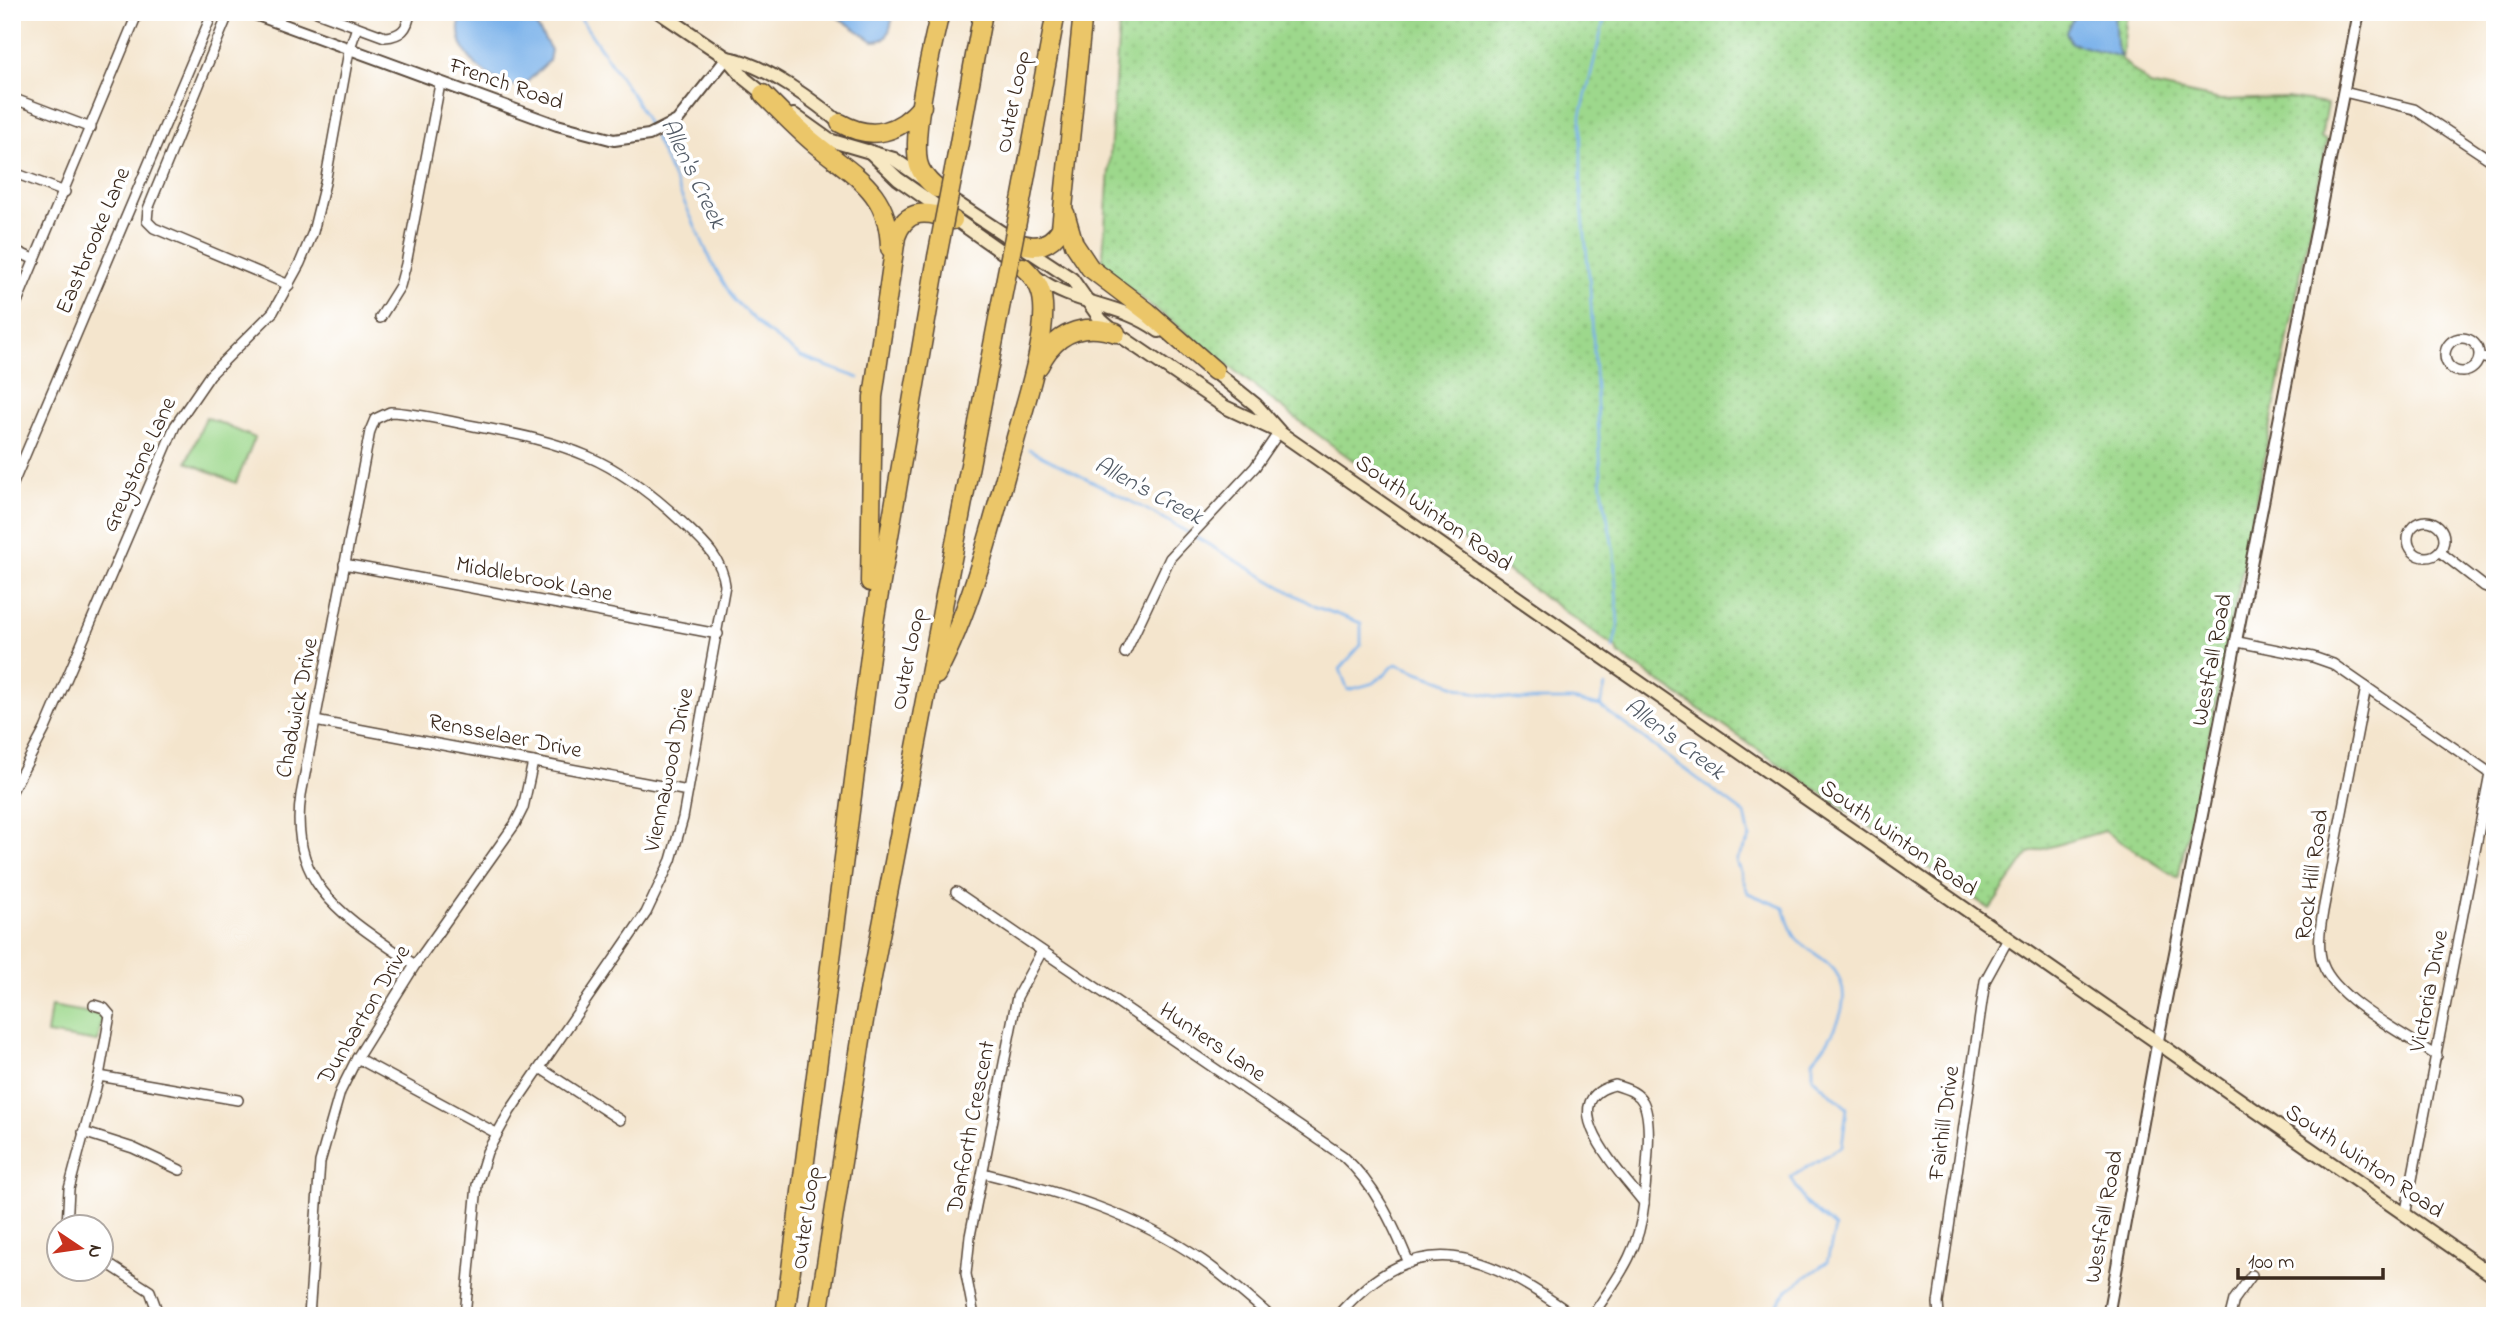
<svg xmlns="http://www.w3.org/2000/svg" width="2507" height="1328" font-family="'Indie Flower',sans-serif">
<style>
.grass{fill:url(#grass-dots);stroke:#6c8155;stroke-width:2}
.park{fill:#9dd88c;stroke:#6c8155;stroke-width:2}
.water{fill:#7bb2ea;stroke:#5b6e84;stroke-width:2}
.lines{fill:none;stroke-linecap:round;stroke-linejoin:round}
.stream{stroke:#7bb2ea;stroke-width:2.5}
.minor-casing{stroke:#574638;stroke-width:12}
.tertiary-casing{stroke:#574638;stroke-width:14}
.secondary-casing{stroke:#574638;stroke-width:16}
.motorway-casing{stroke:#574638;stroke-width:21}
.minor{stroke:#fff;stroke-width:9}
.tertiary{stroke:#fff;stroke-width:10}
.secondary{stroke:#f7e8c3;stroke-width:12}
.motorway{stroke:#ebc669;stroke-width:18}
.motorway-bridge-casing{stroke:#574638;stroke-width:21;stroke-linecap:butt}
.motorway-bridge{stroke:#ebc669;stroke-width:18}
.labels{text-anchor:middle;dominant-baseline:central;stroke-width:7;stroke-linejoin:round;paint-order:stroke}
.street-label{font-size:23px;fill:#3b2a1e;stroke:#fff}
.water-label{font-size:24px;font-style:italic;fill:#515a65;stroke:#fff}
</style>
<defs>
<pattern id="grass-dots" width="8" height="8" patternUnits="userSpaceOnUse" patternTransform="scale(1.75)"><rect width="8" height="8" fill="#9dd88c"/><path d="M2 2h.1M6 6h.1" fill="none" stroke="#88ba78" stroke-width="1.8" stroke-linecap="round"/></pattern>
</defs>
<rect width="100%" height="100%" fill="#fff"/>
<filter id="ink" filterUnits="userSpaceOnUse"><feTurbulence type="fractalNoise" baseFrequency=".0143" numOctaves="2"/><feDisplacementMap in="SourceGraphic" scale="14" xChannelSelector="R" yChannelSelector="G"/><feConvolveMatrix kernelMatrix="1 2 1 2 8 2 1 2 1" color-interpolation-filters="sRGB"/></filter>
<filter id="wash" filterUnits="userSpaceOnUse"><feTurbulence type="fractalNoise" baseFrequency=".00686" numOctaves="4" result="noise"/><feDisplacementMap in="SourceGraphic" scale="28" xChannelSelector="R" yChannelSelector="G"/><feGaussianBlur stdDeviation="1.57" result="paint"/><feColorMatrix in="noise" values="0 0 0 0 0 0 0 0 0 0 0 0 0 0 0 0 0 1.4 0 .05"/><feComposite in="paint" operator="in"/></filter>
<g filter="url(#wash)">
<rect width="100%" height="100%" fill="#f4e5cd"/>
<path class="grass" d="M1120,12h1007l-5,48 28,25 71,15 66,-2 40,6 -6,34 6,2 -113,573 -36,165 -74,-47 -75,22 -39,56 -371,-255 -3,-6c-101,-72 -203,-143 -303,-217 -71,-53 -139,-110 -211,-162z"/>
<g class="park">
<path d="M206,417l49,21 -19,45 -49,-21z"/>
<path d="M51,1006l52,9 -5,27 -51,-8z"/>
</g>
<g class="water">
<path d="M462,12h66l23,38 -2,11 -27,26c-34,-4 -75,-36 -60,-75z"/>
<path d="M830,12h64c-4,14 -3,30 -21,29z"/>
<path d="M2076,12h38l2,33 5,12 -50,-14 -5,-11z"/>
</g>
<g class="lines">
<g class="stream">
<path d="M576,12l59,87 16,31"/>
<path d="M1606,12l-25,103v80l9,92 12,201 12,65 4,73 -5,22"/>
<path d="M654,136l58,127 22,37 31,30 36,27 58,21"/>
<path d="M1029,449l132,68 155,90 45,16v22l-21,24 8,21 26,-7 22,-19 76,28 46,8h54l28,6 145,108 5,24 -14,23 12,32 36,15c3,9 6,23 13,31 10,12 28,18 38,32 21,29 -2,67 -22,89v18l34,30 -5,38 -51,31 13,25 31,26 -8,34 -38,27 -21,27"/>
<path d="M1600,706l5,-20"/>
</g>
</g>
</g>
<g filter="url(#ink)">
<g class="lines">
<defs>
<g id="minor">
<path d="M229,12l-81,197 -1,12 7,7 135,57"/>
<path d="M317,12l68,25c16,-1 23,-8 25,-25"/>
<path d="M2344,92l70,17 81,54"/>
<path d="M12,98l79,30"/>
<path d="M12,172l53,20"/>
<path d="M12,249l23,11"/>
<path d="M12,314l126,-302"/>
<path d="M380,318l20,-32 6,-22 34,-180"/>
<circle cx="2462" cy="355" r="17"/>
<path d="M2479,357l16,3"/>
<path d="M12,486l201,-474"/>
<circle cx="2426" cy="539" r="18"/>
<path d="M2440,552l44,34 11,4"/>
<path d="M344,564l374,70"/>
<path d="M2238,642l75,15 20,7 160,111"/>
<path d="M1125,653l45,-95 85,-91 24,-35"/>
<path d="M2366,687l-43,224c-3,18 -6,37 0,54 13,35 83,70 114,91"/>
<path d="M315,721l373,70"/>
<path d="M12,791l33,-62 130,-303 35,-51 63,-63 27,-49 13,-31 12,-49 24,-132 8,-24"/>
<path d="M956,892l387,264c32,29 50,68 66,107"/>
<path d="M415,965c-66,-46 -128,-77 -114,-170l69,-364 5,-12 15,-7c28,1 57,9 84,14 93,17 140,31 210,98 18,17 38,34 41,61l-42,233 -12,42 -25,53 -136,198 -23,41 -10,33 -12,131"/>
<path d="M357,1058l139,75"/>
<path d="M540,1068l80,52"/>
<path d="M99,1076l139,24"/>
<path d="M1615,1085c11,4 22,6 28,17 11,21 2,77 1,101 -20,-27 -95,-102 -29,-118z"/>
<path d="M83,1132l50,16 47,22"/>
<path d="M983,1173c77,19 153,41 220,88 23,16 45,36 67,55"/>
<path d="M2405,1216l85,-443"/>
<path d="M67,1226l2,-37 30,-113 11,-61 -6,-7 -10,-3"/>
<path d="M102,1260l48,31 9,25"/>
<path d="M309,1316l11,-154 20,-70 17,-34 58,-93 100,-141 8,-16 10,-46"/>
<path d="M974,1316l-8,-42 4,-38 47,-239 25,-46"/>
<path d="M1337,1316c83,-95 149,-62 237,0"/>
<path d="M1592,1316c27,-40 47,-64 52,-113"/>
<path d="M1939,1316l-1,-13 47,-322 22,-40"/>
<path d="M2230,1316l4,-16 18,-25"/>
</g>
<g id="tertiary">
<path d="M249,12l308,113 57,15 35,-5 28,-14 50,-63"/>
<path d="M2108,1316l49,-271 202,-1033"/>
</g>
<g id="secondary">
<path d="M659,12l68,46 18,21 25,20"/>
<path d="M727,58c37,5 91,46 119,70"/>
<path d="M794,115l35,25 65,19 29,20"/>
<path d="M869,151l29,28 118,83"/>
<path d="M943,194l129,85 29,41 15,13 109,74 54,25 1216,845"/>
<path d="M1036,277c41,30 81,24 123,54"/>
<path d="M1210,368l46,37 23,26"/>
</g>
<g id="motorway">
<path d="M763,94c17,17 33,34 51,49 40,33 75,47 76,105"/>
<path d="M840,123c32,18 59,10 82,-17"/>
<path d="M957,154l26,-142"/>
<path d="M936,188c-8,-7 -16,-15 -18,-26 -6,-34 14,-114 22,-150"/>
<path d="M1021,201l35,-189"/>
<path d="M1065,213l9,31 16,24 58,44 67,59"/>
<path d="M1016,242c19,8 35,4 45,-14l22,-216"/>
<path d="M1039,366c16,-33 43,-44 77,-33"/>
<path d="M870,582l3,-185 23,-160c10,-30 32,-26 57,-17"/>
<path d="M936,675c38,-72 57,-156 79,-234 10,-37 31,-99 28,-137 -1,-16 -8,-26 -20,-37"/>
<path d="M785,1316l90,-699 62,-360"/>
<path d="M818,1316l47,-302 136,-711"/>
</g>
</defs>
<use href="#minor" class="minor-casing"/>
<use href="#tertiary" class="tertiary-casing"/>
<use href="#secondary" class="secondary-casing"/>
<use href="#motorway" class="motorway-casing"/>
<use href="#minor" class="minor"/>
<use href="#tertiary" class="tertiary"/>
<use href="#secondary" class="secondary"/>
<use href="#motorway" class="motorway"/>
<defs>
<g id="motorway-bridge">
<path d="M937,257l20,-103"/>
<path d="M1001,303l20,-102"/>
</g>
</defs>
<use href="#motorway-bridge" class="motorway-bridge-casing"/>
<use href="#motorway-bridge" class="motorway-bridge"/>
</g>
</g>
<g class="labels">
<g class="street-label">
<text transform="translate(506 85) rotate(19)">French Road</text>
<text transform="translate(1014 102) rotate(-79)">Outer Loop</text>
<text transform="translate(94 241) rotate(-67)">Eastbrooke Lane</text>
<text transform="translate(140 465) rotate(-65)">Greystone Lane</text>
<text transform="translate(1433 514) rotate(35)">South Winton Road</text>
<text transform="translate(534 580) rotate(11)">Middlebrook Lane</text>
<text transform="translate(909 659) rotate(-79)">Outer Loop</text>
<text transform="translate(2213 660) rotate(-79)">Westfall Road</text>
<text transform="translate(298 708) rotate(-79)">Chadwick Drive</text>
<text transform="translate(505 737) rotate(11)">Rensselaer Drive</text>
<text transform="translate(670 770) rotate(-78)">Viennawood Drive</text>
<text transform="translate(1898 839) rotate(35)">South Winton Road</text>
<text transform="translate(2313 875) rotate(-82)">Rock Hill Road</text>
<text transform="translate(2430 991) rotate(-79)">Victoria Drive</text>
<text transform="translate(365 1015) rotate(-59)">Dunbarton Drive</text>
<text transform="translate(1212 1043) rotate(34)">Hunters Lane</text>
<text transform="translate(1945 1123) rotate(-82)">Fairhill Drive</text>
<text transform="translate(972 1127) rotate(-79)">Danforth Crescent</text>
<text transform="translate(2364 1162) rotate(34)">South Winton Road</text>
<text transform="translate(2105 1217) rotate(-80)">Westfall Road</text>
<text transform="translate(807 1218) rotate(-82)">Outer Loop</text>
</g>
<g class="water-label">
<text transform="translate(692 174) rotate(64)">Allen's Creek</text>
<text transform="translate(1148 492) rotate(28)">Allen's Creek</text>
<text transform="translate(1674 740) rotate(37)">Allen's Creek</text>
</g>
</g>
<rect width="2507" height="1328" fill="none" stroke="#fff" stroke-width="42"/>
<g transform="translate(80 1248) rotate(103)"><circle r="33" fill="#ffffff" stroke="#b1aaa5" stroke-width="2"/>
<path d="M0-5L12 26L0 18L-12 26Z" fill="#c8321e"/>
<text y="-10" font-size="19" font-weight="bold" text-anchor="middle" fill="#3b2a1e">N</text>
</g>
<path d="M2238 1268v10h145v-10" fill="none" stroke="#3b2a1e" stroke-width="3.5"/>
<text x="2248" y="1268" font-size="21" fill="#3b2a1e" stroke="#ffffff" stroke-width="5" paint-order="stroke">100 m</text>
</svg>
